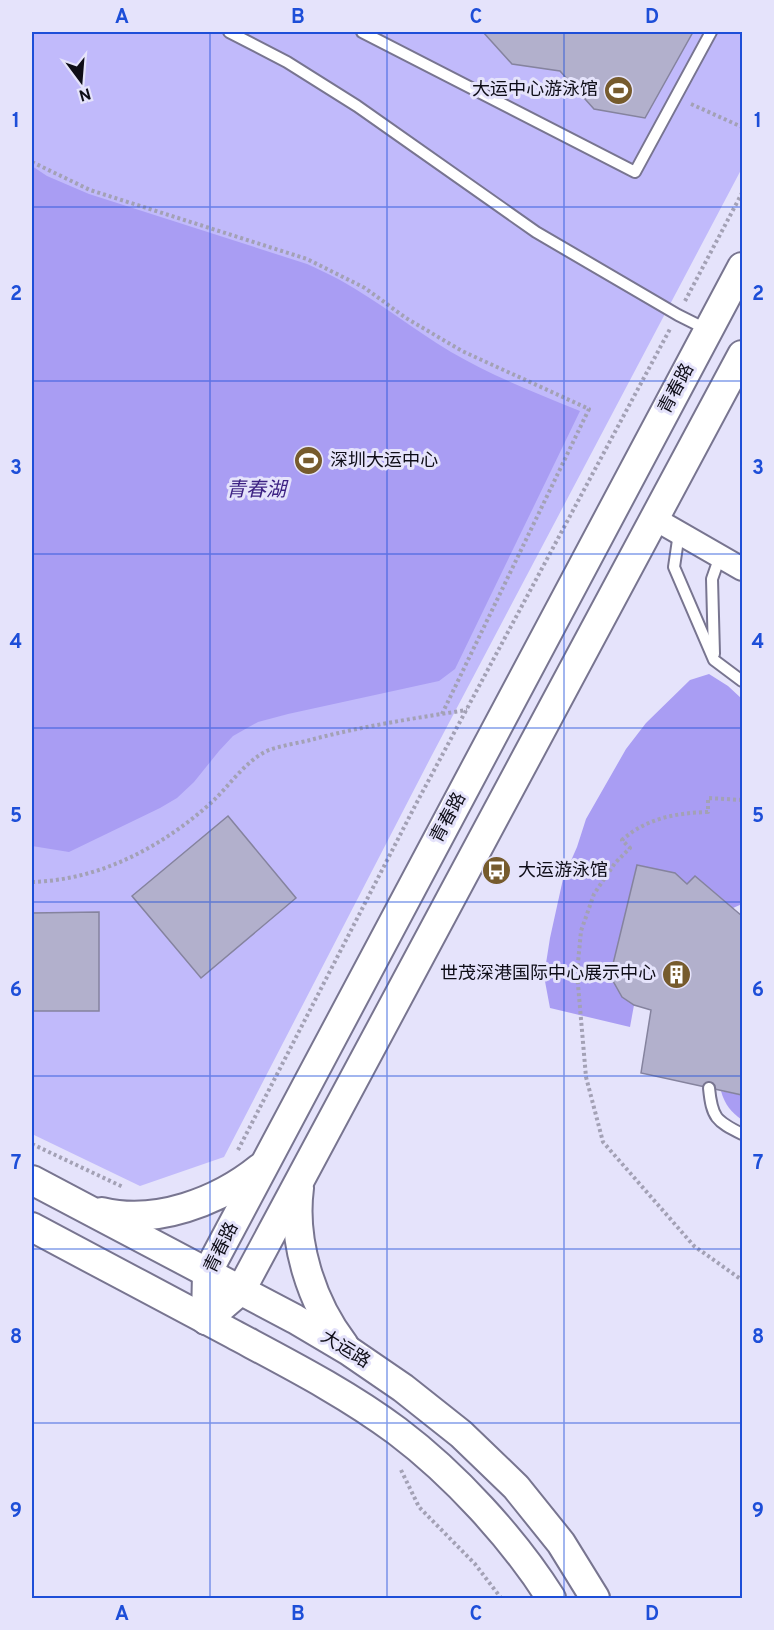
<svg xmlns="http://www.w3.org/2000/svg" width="774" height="1630" font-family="Overpass,'Noto Sans SC',sans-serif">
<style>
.green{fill:#c1bafb}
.water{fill:#a99df3}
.building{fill:#b2b0cc;stroke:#85839e;stroke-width:1.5}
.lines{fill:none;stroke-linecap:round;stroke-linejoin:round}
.service-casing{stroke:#787590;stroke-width:14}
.minor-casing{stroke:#787590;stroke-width:26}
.tertiary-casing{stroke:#787590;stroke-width:32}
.path{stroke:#a3a1b5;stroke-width:4;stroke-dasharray:3 3;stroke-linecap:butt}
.service{stroke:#fff;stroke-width:10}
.minor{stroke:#fff;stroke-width:22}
.tertiary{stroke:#fff;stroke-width:28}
.grid{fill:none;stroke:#1d4ed8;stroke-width:1.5;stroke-opacity:0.55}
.labels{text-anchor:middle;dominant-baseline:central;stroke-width:6;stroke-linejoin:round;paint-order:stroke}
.poi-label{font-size:18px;fill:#0e0d17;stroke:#e5e3fb;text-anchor:end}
.street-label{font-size:18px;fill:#0e0d17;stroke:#e5e3fb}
.water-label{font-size:20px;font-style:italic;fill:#3d2283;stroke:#e5e3fb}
.neatline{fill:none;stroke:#1d4ed8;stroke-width:2}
.grid-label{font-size:20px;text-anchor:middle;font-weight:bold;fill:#1d4ed8}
</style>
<rect width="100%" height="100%" fill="#e5e3fb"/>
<path class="green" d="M32,32h710v136l-310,587 -208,402 -84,29 -108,-52z"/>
<g class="water">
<path d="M32,166l15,10 42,18 218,70c11,5 22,10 33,16 38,21 73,49 111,72 41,24 85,41 129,59l-125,258 -16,12 -151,33 -30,8 -25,14 -14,15 -25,31 -17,16 -17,10 -91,44 -37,-6z"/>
<path d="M709,674l19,12 14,13v205l-9,4 -38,-32 -8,8 -12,-11 -38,-8 -25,103 1,13 21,24 -4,22 -80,-19 -6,-32 6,-38 13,-59 14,-32 9,-28 40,-70 20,-26 44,-43z"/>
<path d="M721,1091l21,4v25c-11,-8 -17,-15 -21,-29z"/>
</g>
<g class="building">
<path d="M483,32h210l-48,86 -51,-9 -34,-38 -48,-7z"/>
<path d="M228,816l68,82 -95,80 -69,-82z"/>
<path d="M637,865l38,8 12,11 8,-8 47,40v179l-101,-22 10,-63 -17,-5 -12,-8 -9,-16 -1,-13z"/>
<path d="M99,912v99h-67v-98z"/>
</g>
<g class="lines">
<defs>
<g id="service">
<path d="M229,32l58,30 70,44 179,126 142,83 30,15"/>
<path d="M362,32l273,140 76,-140"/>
<path d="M679,533l-5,34 40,93 28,21"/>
<path d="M714,654l-2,-75 8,-23"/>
<path d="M709,1088c3,30 7,33 33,46"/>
</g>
<path id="minor" d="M655,519l87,50"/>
<g id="tertiary">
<path d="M32,1180l263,139 54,32 54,37 58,46 55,53 45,56 34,55"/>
<path d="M299,1188c-7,53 12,114 45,157"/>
<path d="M102,1212c54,13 116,-10 158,-44"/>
<path d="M32,1227c67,36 134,71 201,107 56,30 113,59 164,97 57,43 116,107 154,167"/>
<path d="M206,1320l1,-47 535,-1006"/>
<path d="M206,1320l35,-30 501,-935"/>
</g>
</defs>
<use href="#service" class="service-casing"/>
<use href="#minor" class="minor-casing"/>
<use href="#tertiary" class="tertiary-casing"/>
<g class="path">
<path d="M691,104l51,23"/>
<path d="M32,162l58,28 217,69 58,29 41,30 56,33 127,58 -147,305"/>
<path d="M685,301l57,-108"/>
<path d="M742,800l-34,-2v14c-32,1 -61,6 -86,28l8,8 -15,15 -21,31 -13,37 -4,42 9,104 17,65 91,104 48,34"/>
<path d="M32,882c68,-2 130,-35 180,-80 18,-17 34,-42 57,-52 14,-5 31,-7 45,-11 50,-13 101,-21 153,-29"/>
<path d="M32,1144l91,43"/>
<path d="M238,1150l178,-346 254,-475"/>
<path d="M401,1470l18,37 56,57 26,34"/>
</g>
<use href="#service" class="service"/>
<use href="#minor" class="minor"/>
<use href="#tertiary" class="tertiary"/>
</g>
<path class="grid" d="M210,32v1566M387,32v1566M564,32v1566M32,207h710M32,381h710M32,554h710M32,728h710M32,902h710M32,1076h710M32,1249h710M32,1423h710"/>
<defs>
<symbol id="stadium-disc" viewBox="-11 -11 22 22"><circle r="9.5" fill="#765b2d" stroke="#e5e3fb"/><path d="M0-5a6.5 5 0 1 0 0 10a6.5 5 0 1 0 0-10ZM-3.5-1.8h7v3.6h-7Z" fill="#fff"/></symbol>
<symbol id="bus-disc" viewBox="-11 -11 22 22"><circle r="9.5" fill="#765b2d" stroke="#e5e3fb"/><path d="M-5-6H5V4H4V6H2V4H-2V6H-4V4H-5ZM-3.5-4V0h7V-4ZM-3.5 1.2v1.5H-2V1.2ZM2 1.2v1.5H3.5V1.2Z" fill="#fff"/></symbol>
<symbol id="building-disc" viewBox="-11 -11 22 22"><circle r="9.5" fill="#765b2d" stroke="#e5e3fb"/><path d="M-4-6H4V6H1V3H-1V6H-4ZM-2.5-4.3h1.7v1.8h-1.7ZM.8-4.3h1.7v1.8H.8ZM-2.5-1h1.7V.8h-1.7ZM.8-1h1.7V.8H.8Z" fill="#fff"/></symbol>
</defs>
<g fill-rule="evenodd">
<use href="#stadium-disc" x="602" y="74" width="33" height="33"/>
<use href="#stadium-disc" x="292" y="444" width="33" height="33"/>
<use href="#bus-disc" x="480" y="854" width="33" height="33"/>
<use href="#building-disc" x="660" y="958" width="33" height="33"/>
</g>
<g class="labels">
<g class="poi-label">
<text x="598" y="90">大运中心游泳馆</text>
<text x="330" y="461" text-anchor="start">深圳大运中心</text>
<text x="518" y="871" text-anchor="start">大运游泳馆</text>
<text x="656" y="974">世茂深港国际中心展示中心</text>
</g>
<g class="street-label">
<text transform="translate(677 389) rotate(-62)">青春路</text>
<text transform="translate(449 818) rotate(-62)">青春路</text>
<text transform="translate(222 1248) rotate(-64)">青春路</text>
<text transform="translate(345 1350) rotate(32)">大运路</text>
</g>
<g class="water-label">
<text x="256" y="491">青春湖</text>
</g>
</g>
<rect width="774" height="1630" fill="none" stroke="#e5e3fb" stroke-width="66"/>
<g transform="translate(81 81) rotate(164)" stroke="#e5e3fb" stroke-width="4.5" paint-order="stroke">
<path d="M0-4.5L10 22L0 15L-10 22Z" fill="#0e0d17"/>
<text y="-9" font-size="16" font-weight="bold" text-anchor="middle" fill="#0e0d17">N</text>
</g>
<rect x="33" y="33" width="708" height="1564" class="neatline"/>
<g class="grid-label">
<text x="122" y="23">A</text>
<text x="298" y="23">B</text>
<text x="476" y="23">C</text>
<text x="652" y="23">D</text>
<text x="16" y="127">1</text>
<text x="758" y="127">1</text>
<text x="16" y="300">2</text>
<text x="758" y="300">2</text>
<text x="16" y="474">3</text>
<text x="758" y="474">3</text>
<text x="16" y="648">4</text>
<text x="758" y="648">4</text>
<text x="16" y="822">5</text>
<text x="758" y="822">5</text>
<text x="16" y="996">6</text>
<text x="758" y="996">6</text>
<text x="16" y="1169">7</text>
<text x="758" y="1169">7</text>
<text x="16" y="1343">8</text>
<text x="758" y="1343">8</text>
<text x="16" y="1517">9</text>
<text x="758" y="1517">9</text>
<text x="122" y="1620">A</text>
<text x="298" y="1620">B</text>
<text x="476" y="1620">C</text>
<text x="652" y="1620">D</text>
</g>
</svg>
